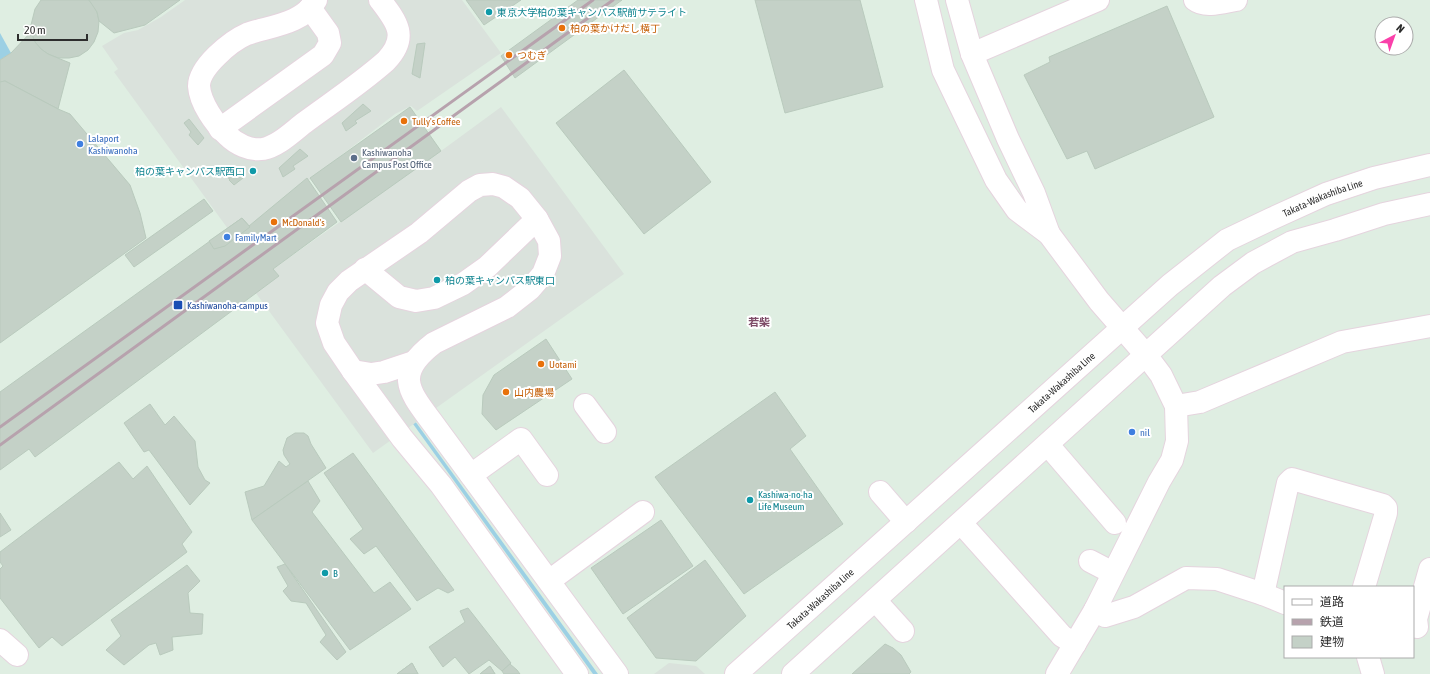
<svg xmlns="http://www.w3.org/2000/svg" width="1430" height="674" font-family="'Asap Condensed','Noto Sans JP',sans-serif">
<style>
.green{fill:#9cd0e4}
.plaza{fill:#dae2dc}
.building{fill:#c4d1c7;stroke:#b9cabd}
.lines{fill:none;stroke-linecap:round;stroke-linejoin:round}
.minor-casing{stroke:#e5d4de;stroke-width:24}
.minor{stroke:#fff;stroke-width:22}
.rail{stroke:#b7a2ad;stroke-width:3}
.culture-dot{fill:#0f9aa8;stroke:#fff;stroke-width:1.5}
.food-dot{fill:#e8710a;stroke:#fff;stroke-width:1.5}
.shop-dot{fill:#3f7fe0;stroke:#fff;stroke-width:1.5}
.service-dot{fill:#5c6f8a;stroke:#fff;stroke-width:1.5}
.transit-dot{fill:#1a4fb4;stroke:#fff;stroke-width:1.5}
.labels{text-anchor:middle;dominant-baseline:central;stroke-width:4;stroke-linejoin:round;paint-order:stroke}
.culture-label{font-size:10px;fill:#0d838f;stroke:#fff;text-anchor:start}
.food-label{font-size:10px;fill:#c56008;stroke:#fff;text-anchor:start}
.shop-label{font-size:10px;fill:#366cbe;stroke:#fff;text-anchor:start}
.service-label{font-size:10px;fill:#4e5e75;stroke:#fff;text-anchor:start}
.street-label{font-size:10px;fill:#2d2d2d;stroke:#fff}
.transit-label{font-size:10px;fill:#164399;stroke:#fff;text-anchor:start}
.neighbourhood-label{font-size:11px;font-weight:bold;fill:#7e4c68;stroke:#fff}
</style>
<rect width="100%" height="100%" fill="#dfeee2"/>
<g class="green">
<path d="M0,33l11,20 -11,7z"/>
<path d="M385,385l17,18 196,271h-5z"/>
</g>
<g class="plaza">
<path d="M185,0h277l39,53 -84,58 -6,-5 -16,8 -146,112 -18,7 -117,-161 4,-3 -16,-23 22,-13 14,-3 23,-13z"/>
<path d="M501,107l123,167 -251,179 -123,-168 191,-134z"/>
<path d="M669,663l27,3 9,8h-51z"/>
</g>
<g class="building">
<path d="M41,0h47l4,3 5,9 2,9 -1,11 -4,10 -6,8 -9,6 -10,2h-11l-10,-4 -7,-5 -6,-7 -4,-10v-7l4,-16z"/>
<path d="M89,0h91l-35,25 -31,8 -15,-12 -2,-9z"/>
<path d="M466,0h55l-37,25z"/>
<path d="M578,0h44l-107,78 -14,-22z"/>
<path d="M755,0h105l23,87 -98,26z"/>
<path d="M1167,6l47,111 -119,52 -8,-18 -20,8 -43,-84 26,-13 -1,-5z"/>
<path d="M31,32l4,10 6,7 7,5 22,9 -12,46 -53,-28 -5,1v-22l11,-7z"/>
<path d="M425,43l-5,35 -8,-4 5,-30z"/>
<path d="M624,70l87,112 -67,52 -88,-111z"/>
<path d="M5,81l53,28 12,5 60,71 10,28 6,25 -146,105v-261z"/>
<path d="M363,104l8,7 -16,10 2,2 -11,8 -4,-8z"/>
<path d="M410,107l31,44 -100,71 -31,-44z"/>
<path d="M189,119l15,19 -6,7 -9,-10 2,-3 -7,-9z"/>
<path d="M300,149l8,7 -15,10 2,3 -12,8 -4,-9z"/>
<path d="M229,168l14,10 -9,7 -5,-5 1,-1 -9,-5z"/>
<path d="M307,178l30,44 -64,47 6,7 -244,181 -6,-8 -29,21v-78l242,-174 7,8z"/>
<path d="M204,199l9,12 -79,56 -9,-12z"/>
<path d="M242,218l8,9 -25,19 -11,3 -5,-8z"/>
<path d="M546,339l26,40 -76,51 -14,-16 1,-19 11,-20z"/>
<path d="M775,392l31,44 -16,13 53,75 -99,70 -89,-117z"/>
<path d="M150,404l15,21 9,-9 21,25 3,26 7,13 5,3 -20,22 -41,-55 -5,2 -20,-29z"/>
<path d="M295,433h9l4,3 3,8 15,24 -74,52 -7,-28 19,-6 15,-25 7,6 4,-3 -6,-9 -1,-5 4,-12z"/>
<path d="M353,453l101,137 -6,3 -10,-5 -21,13 -41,-55 -12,8 -14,-15 13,-10 -39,-56z"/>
<path d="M119,462l14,17 14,-13 45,66 -10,12 5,8 -125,94 -10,-9 -13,11 -39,-50v-29l3,-3 -3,-4v-10z"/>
<path d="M308,481l12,20 -8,11 62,81 16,-11 21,27 -61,41 -98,-130z"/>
<path d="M0,513l11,17 -11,7z"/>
<path d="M661,520l32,46 -70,48 -32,-46z"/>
<path d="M705,560l41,56 -50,45 -40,-3 -29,-40z"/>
<path d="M285,564l61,88 -9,8 -17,-18 6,-7 -20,-32 -15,-2 -8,-10 5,-5 -11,-19z"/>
<path d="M187,565l13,16 -12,12 2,20 13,1 -1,20 -30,3 1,13 -13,5 -4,-12 -7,2 -25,20 -18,-15 15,-14 -10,-16z"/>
<path d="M468,608l43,55 -9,8 -13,-11 -20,14 -14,-17 -12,10 -14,-20 36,-25 -5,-11z"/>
<path d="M885,644l8,4 8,7 10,17 -2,2h-57z"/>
<path d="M412,663l6,11h-21z"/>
<path d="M412,663l6,11h-21z"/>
<path d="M510,664l7,6 3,4h-16l-2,-3z"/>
<path d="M490,666l5,8h-15z"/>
<path d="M490,666l5,8h-15z"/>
</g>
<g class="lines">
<defs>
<g id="minor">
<path d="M316,0c-13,24 -46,26 -69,34 -16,7 -48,33 -48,52 1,17 16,38 28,49 9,9 23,16 36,14 15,-3 28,-16 41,-26 27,-20 56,-39 82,-62 23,-24 11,-39 -6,-61"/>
<path d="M926,0l17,70 53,110 21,30 32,24 50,67 47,54 15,20 15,31 1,35 -5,19 -13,22 -64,128 -38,64"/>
<path d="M957,0l15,54 36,85 26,54 15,41"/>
<path d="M1195,0c10,8 29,2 41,0"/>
<path d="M972,54l126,-54"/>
<path d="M220,129l103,-74 7,-12 -2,-10 -18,-25"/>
<path d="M365,269l34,28 17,4 18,-3 29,-14 24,-17 50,-48"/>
<path d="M353,371l18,3 13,-2 30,-10"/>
<path d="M585,405l20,27"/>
<path d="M1176,406l24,-4 142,-60 88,-16"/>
<path d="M1048,445l67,78"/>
<path d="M471,475l50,-36 26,36"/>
<path d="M880,492l26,30"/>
<path d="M961,523l101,113 13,8"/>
<path d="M1090,561l23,12"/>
<path d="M549,581l94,-69"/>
<path d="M1263,594l25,-111 4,-4 91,26 3,3v5l-22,74"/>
<path d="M875,600l28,31"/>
<path d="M1095,610l10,6 29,-9 52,-29 31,1 46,15 22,9"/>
<path d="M1417,627l-1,-8 14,-50"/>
<path d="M0,640l17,15"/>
<path d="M1368,657l5,17"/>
<path d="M577,674l-136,-189 -39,-47 -49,-67 -19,-28 -7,-20 4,-18 7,-13 11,-11 70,-48 50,-42 11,-6 13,-1 11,3 16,11 17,21 12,22 1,15 -7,18 -13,15 -23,18 -73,36c-43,33 -23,50 3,86l180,245"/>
<path id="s1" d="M736,674l434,-389 57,-45 44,-21 55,-25 48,-16 56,-13"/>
<path d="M793,674l429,-388 31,-23 39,-21 43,-12 49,-16 46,-10"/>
</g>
</defs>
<use href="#minor" class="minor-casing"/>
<use href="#minor" class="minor"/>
<g class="rail">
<path d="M0,427l593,-427"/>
<path d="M0,445l613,-445"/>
</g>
</g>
<g class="culture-dot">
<circle cx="489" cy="12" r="4"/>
<circle cx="253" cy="171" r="4"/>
<circle cx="437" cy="280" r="4"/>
<circle cx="750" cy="500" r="4"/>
<circle cx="325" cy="573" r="4"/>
</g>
<g class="food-dot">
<circle cx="562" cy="28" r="4"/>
<circle cx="509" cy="55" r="4"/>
<circle cx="404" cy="121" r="4"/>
<circle cx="274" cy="222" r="4"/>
<circle cx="541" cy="364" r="4"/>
<circle cx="506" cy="392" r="4"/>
</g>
<g class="shop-dot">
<circle cx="80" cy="144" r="4"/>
<circle cx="227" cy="237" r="4"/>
<circle cx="1132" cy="432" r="4"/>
</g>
<circle class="service-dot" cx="354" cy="158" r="4"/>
<rect class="transit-dot" x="173" y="300" width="10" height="10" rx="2"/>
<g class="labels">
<g class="culture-label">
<text x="497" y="12">東京大学柏の葉キャンパス駅前サテライト</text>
<text x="245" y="171" text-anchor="end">柏の葉キャンパス駅西口</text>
<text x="445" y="280">柏の葉キャンパス駅東口</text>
<text x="758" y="494">Kashiwa-no-ha<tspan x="758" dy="12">Life Museum</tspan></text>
<text x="333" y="573">B</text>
</g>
<g class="food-label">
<text x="570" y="28">柏の葉かけだし横丁</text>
<text x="517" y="55">つむぎ</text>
<text x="412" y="121">Tully's Coffee</text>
<text x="282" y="222">McDonald's</text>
<text x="549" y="364">Uotami</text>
<text x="514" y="392">山内農場</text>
</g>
<g class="shop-label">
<text x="88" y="138">Lalaport<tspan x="88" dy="12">Kashiwanoha</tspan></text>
<text x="235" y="237">FamilyMart</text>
<text x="1140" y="432">nil</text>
</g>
<g class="service-label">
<text x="362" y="152">Kashiwanoha<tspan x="362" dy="12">Campus Post Office</tspan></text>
</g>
<g class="street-label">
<text stroke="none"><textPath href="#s1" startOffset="760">Takata-Wakashiba Line</textPath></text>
<text stroke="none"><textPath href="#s1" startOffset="437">Takata-Wakashiba Line</textPath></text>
<text stroke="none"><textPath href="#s1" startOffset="113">Takata-Wakashiba Line</textPath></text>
</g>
<g class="transit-label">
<text x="187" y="305">Kashiwanoha-campus</text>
</g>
<g class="neighbourhood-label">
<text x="759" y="322">若柴</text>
</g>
</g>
<rect x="1284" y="586" width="130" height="72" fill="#ffffff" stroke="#ababab"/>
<rect x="1292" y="599" width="20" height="6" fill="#ffffff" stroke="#ababab"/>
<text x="1320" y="606" font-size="12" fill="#2d2d2d">道路</text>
<rect x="1292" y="619" width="20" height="6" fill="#b7a2ad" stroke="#ababab"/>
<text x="1320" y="626" font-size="12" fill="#2d2d2d">鉄道</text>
<rect x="1292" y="636" width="20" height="12" fill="#c4d1c7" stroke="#ababab"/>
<text x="1320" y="646" font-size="12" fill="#2d2d2d">建物</text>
<g transform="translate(1394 36) rotate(41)"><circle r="19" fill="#ffffff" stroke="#ababab"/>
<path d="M0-3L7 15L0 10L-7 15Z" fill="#fa40aa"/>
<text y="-6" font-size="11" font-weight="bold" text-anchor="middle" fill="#2d2d2d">N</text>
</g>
<path d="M18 34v6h69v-6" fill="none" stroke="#2d2d2d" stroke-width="2"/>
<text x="24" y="34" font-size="12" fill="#2d2d2d" stroke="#ffffff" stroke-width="3" paint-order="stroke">20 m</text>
</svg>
